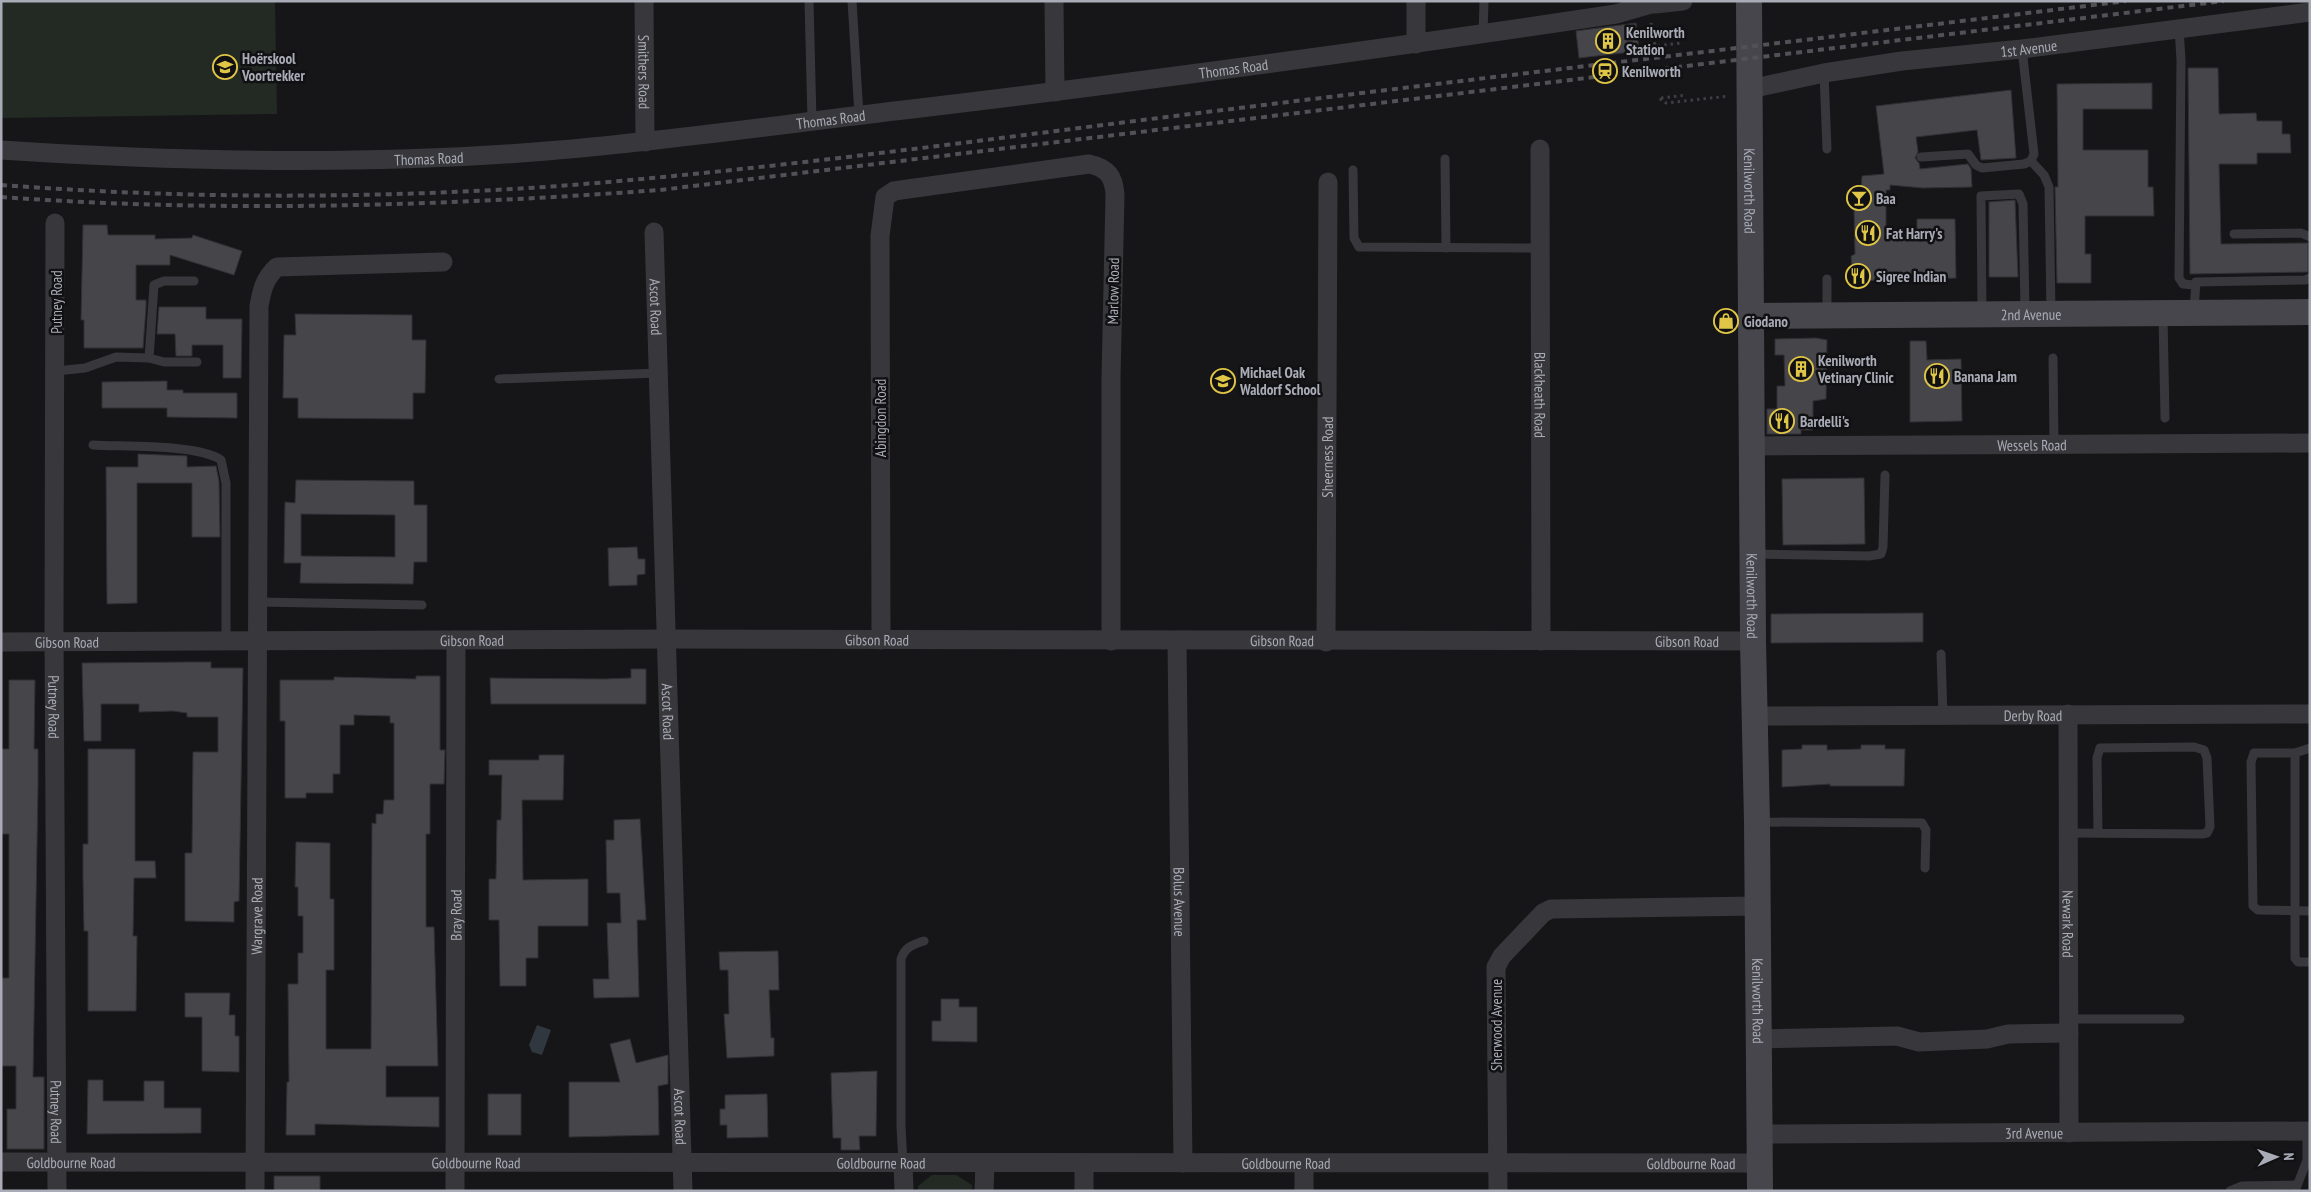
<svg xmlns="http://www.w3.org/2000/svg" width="2311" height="1192" font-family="'PT Sans Narrow',sans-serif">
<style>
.green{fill:#232a24}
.water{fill:#30373f}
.building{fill:#46464a;stroke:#313034;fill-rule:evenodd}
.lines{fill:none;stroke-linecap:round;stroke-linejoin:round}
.path{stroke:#3e3e43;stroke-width:3;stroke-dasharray:2.5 4;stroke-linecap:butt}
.lane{stroke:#38383c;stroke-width:9}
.street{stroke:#38383c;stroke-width:19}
.secondary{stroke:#46464c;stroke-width:26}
.rail{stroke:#515157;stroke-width:4;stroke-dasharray:6 5;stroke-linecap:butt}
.labels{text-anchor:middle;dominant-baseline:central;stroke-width:5;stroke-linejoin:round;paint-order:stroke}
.poi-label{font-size:15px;font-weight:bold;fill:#a9abb6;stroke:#111113;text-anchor:start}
.street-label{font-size:15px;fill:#a9abb6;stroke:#111113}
</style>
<rect width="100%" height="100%" fill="#161618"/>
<g class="green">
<path d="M1,1h274l2,113 -276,4z"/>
<path d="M932,1175h24l16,10v6h-54v-5z"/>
</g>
<path class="water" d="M537,1025l14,5 -9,25 -10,-3 -3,-7z"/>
<g class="building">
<path d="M1636,23l3,28 -60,7 -3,-27z"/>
<path d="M2188,68h30l1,46 37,-1 1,8h25v13h8l1,19h-34v11h-38l2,80 87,-1v29l-118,2z"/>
<path d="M2152,83v26h-69v41h65v37h5l1,29h-69v38h6v29h-34l-2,-96h3l-1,-103z"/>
<path d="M2011,90l5,68 -35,2 -4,-30 -61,7 2,15 -3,6 4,5 1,6 48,-5 3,5 1,18 -49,1 -33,-3v5h-4v39h31v-10h38l1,59 -103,3 -2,-25 4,-2 -1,-45h3v-13h4l1,-20 22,-2 -8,-68z"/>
<path d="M2015,200l3,77h-29v-75z"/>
<path d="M83,225h24l1,10h47v4l37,-1 1,-3 49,16 -8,24 -64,-20v10h-34v35h10v7l-3,41h-59v-28h-3z"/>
<path d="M159,307h47v12h36l-1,59h-18v-33h-31v11h-16l-1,-22h-18z"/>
<path d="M295,314l117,1v25h14l-1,53h-12v26l-115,-1v-20h-15l1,-63h12z"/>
<path d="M1816,338l11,2 -1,59 -13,2v29h-12v4h-34v-25h10v-23h8l-1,-31h-9v-16z"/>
<path d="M1910,341h16l1,19 34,-1 1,62 -52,1z"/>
<path d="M167,381v9h16v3h54v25l-70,-1v-9h-65v-26z"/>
<path d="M138,454l49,2v11l29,-1 3,15 1,56h-28v-54h-55v120l-30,1 -1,-137h32z"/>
<path d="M1864,478l1,66 -82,1 -1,-66z"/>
<path d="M296,480l118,1v24h13v57h-13l-1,22 -113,-1 1,-20h-17l1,-61 10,1zM301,514l94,1v42l-94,-1z"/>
<path d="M637,547l1,12h7v15l-8,1v10l-28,1 -1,-38z"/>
<path d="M1923,613v29l-152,1v-29z"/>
<path d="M190,662h21v6h32l-4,233 -5,1v20l-49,-1v-68h7l1,-101h25v-35h-31v-4l-14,-2 -34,1v-8h-38v37h-17l-2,-78z"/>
<path d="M631,669h15v35h-155l-1,-26 115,1 26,-1z"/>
<path d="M416,676h24v74h5l-1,34h-14v50h-4v93h8l4,139h-52v31h53v30l-124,-3v11h-29l1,-53h2l-1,-98h10v-31h5v-37h-5v-29h-3l1,-45 34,1v56h4v71h-8v79h45l1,-226 4,1v-10h7l1,-14h10v-77h-4v-7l-36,-1v10h-14v49h-7v19h-27v5h-21v-77h-5v-41h54v-3l82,2z"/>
<path d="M9,680h26l-1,69h4v37l-5,291h11v72h-37v-40h9v-43h-15v-88h8v-144h-8v-85h8z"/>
<path d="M1802,745h25v5l34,-1v-4h24v4h20l-1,37h-74v-2l-48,3v-37l20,-1z"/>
<path d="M88,749h47v112h20l1,17h-22l-1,58h4l-1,75h-48v-80h-4l-1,-54v-33h5z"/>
<path d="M539,755h25l-1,45h-41l1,80 65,-1v47h-50v32h-12v28h-26l-1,-66h-10v-41h7l1,-59h4l1,-45h-13v-15h50z"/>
<path d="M640,819l6,101h-9l2,77 -45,1 -1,-19h16l-2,-56h14l-1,-30h-13l-1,-53h8v-20z"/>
<path d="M778,951l1,39h-10l2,48h3v18l-47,2 -3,-44h5l-1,-44h-8l-1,-18z"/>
<path d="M185,993h45l-1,22h6v21h4v36l-37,-1v-54h-17z"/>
<path d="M941,999h18v8h18v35l-45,-1v-20h9z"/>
<path d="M630,1039l6,24 32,-8v29l-10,2 1,49 -90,2v-55h51l-10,-38z"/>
<path d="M877,1071l-1,65h-17l1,14h-19v-12h-8l-2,-65z"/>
<path d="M88,1080h15v21h41v-20h20v27h37v25l-114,1z"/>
<rect x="488" y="1094" width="33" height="41"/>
<path d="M767,1094l1,43 -41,1v-13h-7v-16h5v-14z"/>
<rect x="274" y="1176" width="46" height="15"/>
</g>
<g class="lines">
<g class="path">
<path d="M1651,23l4,23 26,-3"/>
<path d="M1661,98v2l5,3 63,-7"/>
<path d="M1661,98l25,-3"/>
</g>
<g class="lane">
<path d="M809,1l3,119"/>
<path d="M852,1l7,114"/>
<path d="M2179,28l2,32 -2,218 4,6 11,1"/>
<path d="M1483,34l1,-33"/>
<path d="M1824,73l3,76"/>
<path d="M1921,157l47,-3 8,11 6,3 42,-4 7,-3 3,-7 -12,-105"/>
<path d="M1445,159l1,89"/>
<path d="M2031,161l13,14 5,12 2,125"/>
<path d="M1353,170l1,68 5,9 182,1"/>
<path d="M2234,234l67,-1 9,4"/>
<path d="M1827,279v35"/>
<path d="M2194,310l2,-28 109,-2 5,-2"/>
<path d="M1982,311l-1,-115 38,-2 4,10 2,107"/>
<path d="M2163,316l2,102"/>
<path d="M149,358l5,-73 10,-4h30"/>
<path d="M2053,358l1,86"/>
<path d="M56,371l29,-3 31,-11 33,1 15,4h33"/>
<path d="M499,379l160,-6"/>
<path d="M93,445c31,2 104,-1 128,15l5,23v158"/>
<path d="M1754,554l115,2 12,-2 2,-7 2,-72"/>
<path d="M258,602l164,3"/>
<path d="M1941,654l2,62"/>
<path d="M2310,748l-15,5h-41l-3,9 2,144 5,4 52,1"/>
<path d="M2295,753v205l3,4h12"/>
<path d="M1759,822l163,1 4,7 -1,38"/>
<path d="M2068,833l134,1 5,-1 3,-6 -3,-69 -3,-8 -10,-3 -94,1 -3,10 1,75"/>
<path d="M2069,1019h111"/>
<path d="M903,1163l-2,-36v-168c4,-12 11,-14 23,-18"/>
<path d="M2230,1191l12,-5 53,-1"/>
<path d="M2295,1191l12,-31v-29"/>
</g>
<g class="street">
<path id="s1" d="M644,1l1,141"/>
<path d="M1054,1l1,91"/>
<path d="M1416,1v43"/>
<path d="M1655,4l28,-3"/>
<path id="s2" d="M1750,89l74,-16 78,-12 120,-12 288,-37"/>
<path id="s3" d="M1540,149l1,492"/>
<path id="s4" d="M1,150c182,12 365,16 546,1 122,-10 244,-28 365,-42 235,-28 470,-60 704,-95l45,-13"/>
<path id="s5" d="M55,223l-1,407 3,561"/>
<path id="s6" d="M654,232l29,959"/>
<path id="s7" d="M1753,446l557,-3"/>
<path d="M881,640l-1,-404 5,-39 9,-6 14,-2 181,-25c19,4 25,13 26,31l-4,183v263"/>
<path id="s8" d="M1177,641l6,522"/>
<path id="s9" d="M1,642l666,-3 1086,2"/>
<path id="s10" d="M1326,642l2,-460"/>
<path id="s11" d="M2068,714l1,419"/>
<path id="s12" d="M1755,716l555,-2"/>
<path d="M1759,1039l138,-3 22,6 68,-3 21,-5 61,-1"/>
<path id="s13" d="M1759,1134l551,-3"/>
<path id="s14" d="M1,1162l1759,1"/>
<path d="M903,1163l1,28"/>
<path d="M1304,1163v28"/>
<path d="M1084,1164v27"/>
<path id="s15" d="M255,1191l4,-885c3,-16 5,-27 18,-39l166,-5"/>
<path id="s16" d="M455,1191l1,-551"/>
<path d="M984,1191l1,-27"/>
<path d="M1498,1191l-2,-224 6,-11 41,-43 8,-4 207,-3"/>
</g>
<g class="secondary">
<path id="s17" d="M1749,1l4,640 4,181 3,369"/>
<path id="s18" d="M1752,316l558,-4"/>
</g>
<g class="rail">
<path d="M1,185c186,14 373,14 558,1 182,-14 363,-38 544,-61 341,-43 682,-82 1023,-124"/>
<path d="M1,197c220,16 439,9 659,-7l1564,-189"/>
</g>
</g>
<defs>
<symbol id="building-ring" viewBox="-11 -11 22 22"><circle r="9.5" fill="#111113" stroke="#e0c646" stroke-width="1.5"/><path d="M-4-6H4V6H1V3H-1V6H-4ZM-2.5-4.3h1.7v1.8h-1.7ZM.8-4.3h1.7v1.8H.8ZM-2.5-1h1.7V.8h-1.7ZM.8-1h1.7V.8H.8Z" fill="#e0c646"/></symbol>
<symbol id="school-ring" viewBox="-11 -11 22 22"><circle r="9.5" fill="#111113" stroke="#e0c646" stroke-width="1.5"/><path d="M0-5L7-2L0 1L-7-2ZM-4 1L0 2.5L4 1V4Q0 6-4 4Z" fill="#e0c646"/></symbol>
<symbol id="station-ring" viewBox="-11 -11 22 22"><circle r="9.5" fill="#111113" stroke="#e0c646" stroke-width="1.5"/><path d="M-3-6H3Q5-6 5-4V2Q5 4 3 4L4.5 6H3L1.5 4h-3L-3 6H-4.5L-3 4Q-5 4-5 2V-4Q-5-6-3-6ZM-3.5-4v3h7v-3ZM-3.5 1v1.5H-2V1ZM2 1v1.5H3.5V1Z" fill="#e0c646"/></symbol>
<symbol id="bar-ring" viewBox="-11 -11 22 22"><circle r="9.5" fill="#111113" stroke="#e0c646" stroke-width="1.5"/><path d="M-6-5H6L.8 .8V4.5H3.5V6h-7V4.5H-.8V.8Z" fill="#e0c646"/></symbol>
<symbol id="restaurant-ring" viewBox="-11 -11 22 22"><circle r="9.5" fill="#111113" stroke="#e0c646" stroke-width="1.5"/><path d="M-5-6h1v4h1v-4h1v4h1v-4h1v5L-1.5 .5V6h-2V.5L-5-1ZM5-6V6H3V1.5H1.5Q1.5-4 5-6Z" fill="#e0c646"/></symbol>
<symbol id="shop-ring" viewBox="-11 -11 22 22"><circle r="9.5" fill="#111113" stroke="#e0c646" stroke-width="1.5"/><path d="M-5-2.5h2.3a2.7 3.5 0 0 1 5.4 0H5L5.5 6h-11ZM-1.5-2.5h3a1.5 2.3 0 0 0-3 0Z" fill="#e0c646"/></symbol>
</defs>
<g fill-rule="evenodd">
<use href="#building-ring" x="1594" y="27" width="28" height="28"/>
<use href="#school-ring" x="211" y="53" width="28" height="28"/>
<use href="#station-ring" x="1591" y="57" width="28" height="28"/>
<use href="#bar-ring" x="1845" y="184" width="28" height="28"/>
<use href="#restaurant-ring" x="1854" y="219" width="28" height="28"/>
<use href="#restaurant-ring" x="1844" y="262" width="28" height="28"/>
<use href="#shop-ring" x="1712" y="307" width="28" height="28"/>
<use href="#building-ring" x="1787" y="355" width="28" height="28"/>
<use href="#restaurant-ring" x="1923" y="362" width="28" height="28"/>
<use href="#school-ring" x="1209" y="367" width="28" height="28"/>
<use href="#restaurant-ring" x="1768" y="407" width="28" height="28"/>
</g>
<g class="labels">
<g class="poi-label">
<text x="1626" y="32">Kenilworth<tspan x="1626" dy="17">Station</tspan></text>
<text x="242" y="58">Hoërskool<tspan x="242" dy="17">Voortrekker</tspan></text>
<text x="1622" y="71">Kenilworth</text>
<text x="1876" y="198">Baa</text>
<text x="1886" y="233">Fat Harry's</text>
<text x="1876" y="276">Sigree Indian</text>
<text x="1744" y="321">Giodano</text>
<text x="1818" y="360">Kenilworth<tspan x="1818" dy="17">Vetinary Clinic</tspan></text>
<text x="1240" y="372">Michael Oak<tspan x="1240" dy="17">Waldorf School</tspan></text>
<text x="1954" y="376">Banana Jam</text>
<text x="1800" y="421">Bardelli's</text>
</g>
<g class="street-label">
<text stroke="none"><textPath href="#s2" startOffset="282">1st Avenue</textPath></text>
<text stroke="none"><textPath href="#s4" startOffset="1238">Thomas Road</textPath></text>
<text stroke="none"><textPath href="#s1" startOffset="71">Smithers Road</textPath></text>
<text stroke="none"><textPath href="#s4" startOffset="832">Thomas Road</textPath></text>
<text stroke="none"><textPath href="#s4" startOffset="428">Thomas Road</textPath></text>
<text stroke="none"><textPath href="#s17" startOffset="190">Kenilworth Road</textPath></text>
<text transform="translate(1113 291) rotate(-89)">Marlow Road</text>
<text transform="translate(56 302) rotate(-90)">Putney Road</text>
<text stroke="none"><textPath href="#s6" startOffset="75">Ascot Road</textPath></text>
<text stroke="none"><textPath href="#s18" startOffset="279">2nd Avenue</textPath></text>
<text stroke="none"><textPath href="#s3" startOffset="246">Blackheath Road</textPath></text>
<text transform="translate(880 418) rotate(-90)">Abingdon Road</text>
<text stroke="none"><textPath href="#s7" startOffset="279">Wessels Road</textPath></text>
<text stroke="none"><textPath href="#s10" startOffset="185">Sheerness Road</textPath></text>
<text stroke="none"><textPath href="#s17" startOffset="595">Kenilworth Road</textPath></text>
<text stroke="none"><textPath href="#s9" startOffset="471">Gibson Road</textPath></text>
<text stroke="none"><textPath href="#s9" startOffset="876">Gibson Road</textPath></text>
<text stroke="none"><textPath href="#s9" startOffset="1281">Gibson Road</textPath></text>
<text stroke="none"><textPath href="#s9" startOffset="1686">Gibson Road</textPath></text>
<text stroke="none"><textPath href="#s9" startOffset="66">Gibson Road</textPath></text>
<text stroke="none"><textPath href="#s5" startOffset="484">Putney Road</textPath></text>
<text stroke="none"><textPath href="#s6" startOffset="480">Ascot Road</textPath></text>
<text stroke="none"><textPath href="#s12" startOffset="278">Derby Road</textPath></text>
<text stroke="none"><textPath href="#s8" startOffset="261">Bolus Avenue</textPath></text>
<text stroke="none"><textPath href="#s16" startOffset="276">Bray Road</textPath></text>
<text stroke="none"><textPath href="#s15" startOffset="275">Wargrave Road</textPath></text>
<text stroke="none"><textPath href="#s11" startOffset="210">Newark Road</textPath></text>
<text stroke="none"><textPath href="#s17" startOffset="1000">Kenilworth Road</textPath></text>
<text transform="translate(1496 1025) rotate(-90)">Sherwood Avenue</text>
<text stroke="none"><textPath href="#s5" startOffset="889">Putney Road</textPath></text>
<text stroke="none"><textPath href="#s6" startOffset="885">Ascot Road</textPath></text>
<text stroke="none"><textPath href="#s13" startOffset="275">3rd Avenue</textPath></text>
<text stroke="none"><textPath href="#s14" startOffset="70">Goldbourne Road</textPath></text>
<text stroke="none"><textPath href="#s14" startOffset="475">Goldbourne Road</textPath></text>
<text stroke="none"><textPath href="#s14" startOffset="880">Goldbourne Road</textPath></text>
<text stroke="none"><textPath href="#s14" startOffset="1285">Goldbourne Road</textPath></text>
<text stroke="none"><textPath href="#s14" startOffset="1690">Goldbourne Road</textPath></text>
</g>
</g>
<rect width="2311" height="1192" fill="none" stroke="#a9abb6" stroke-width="5"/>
<g transform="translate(2276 1157) rotate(88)" stroke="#111113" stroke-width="4" paint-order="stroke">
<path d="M0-4L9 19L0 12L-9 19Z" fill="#a9abb6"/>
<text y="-8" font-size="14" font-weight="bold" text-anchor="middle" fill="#a9abb6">N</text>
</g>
</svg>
